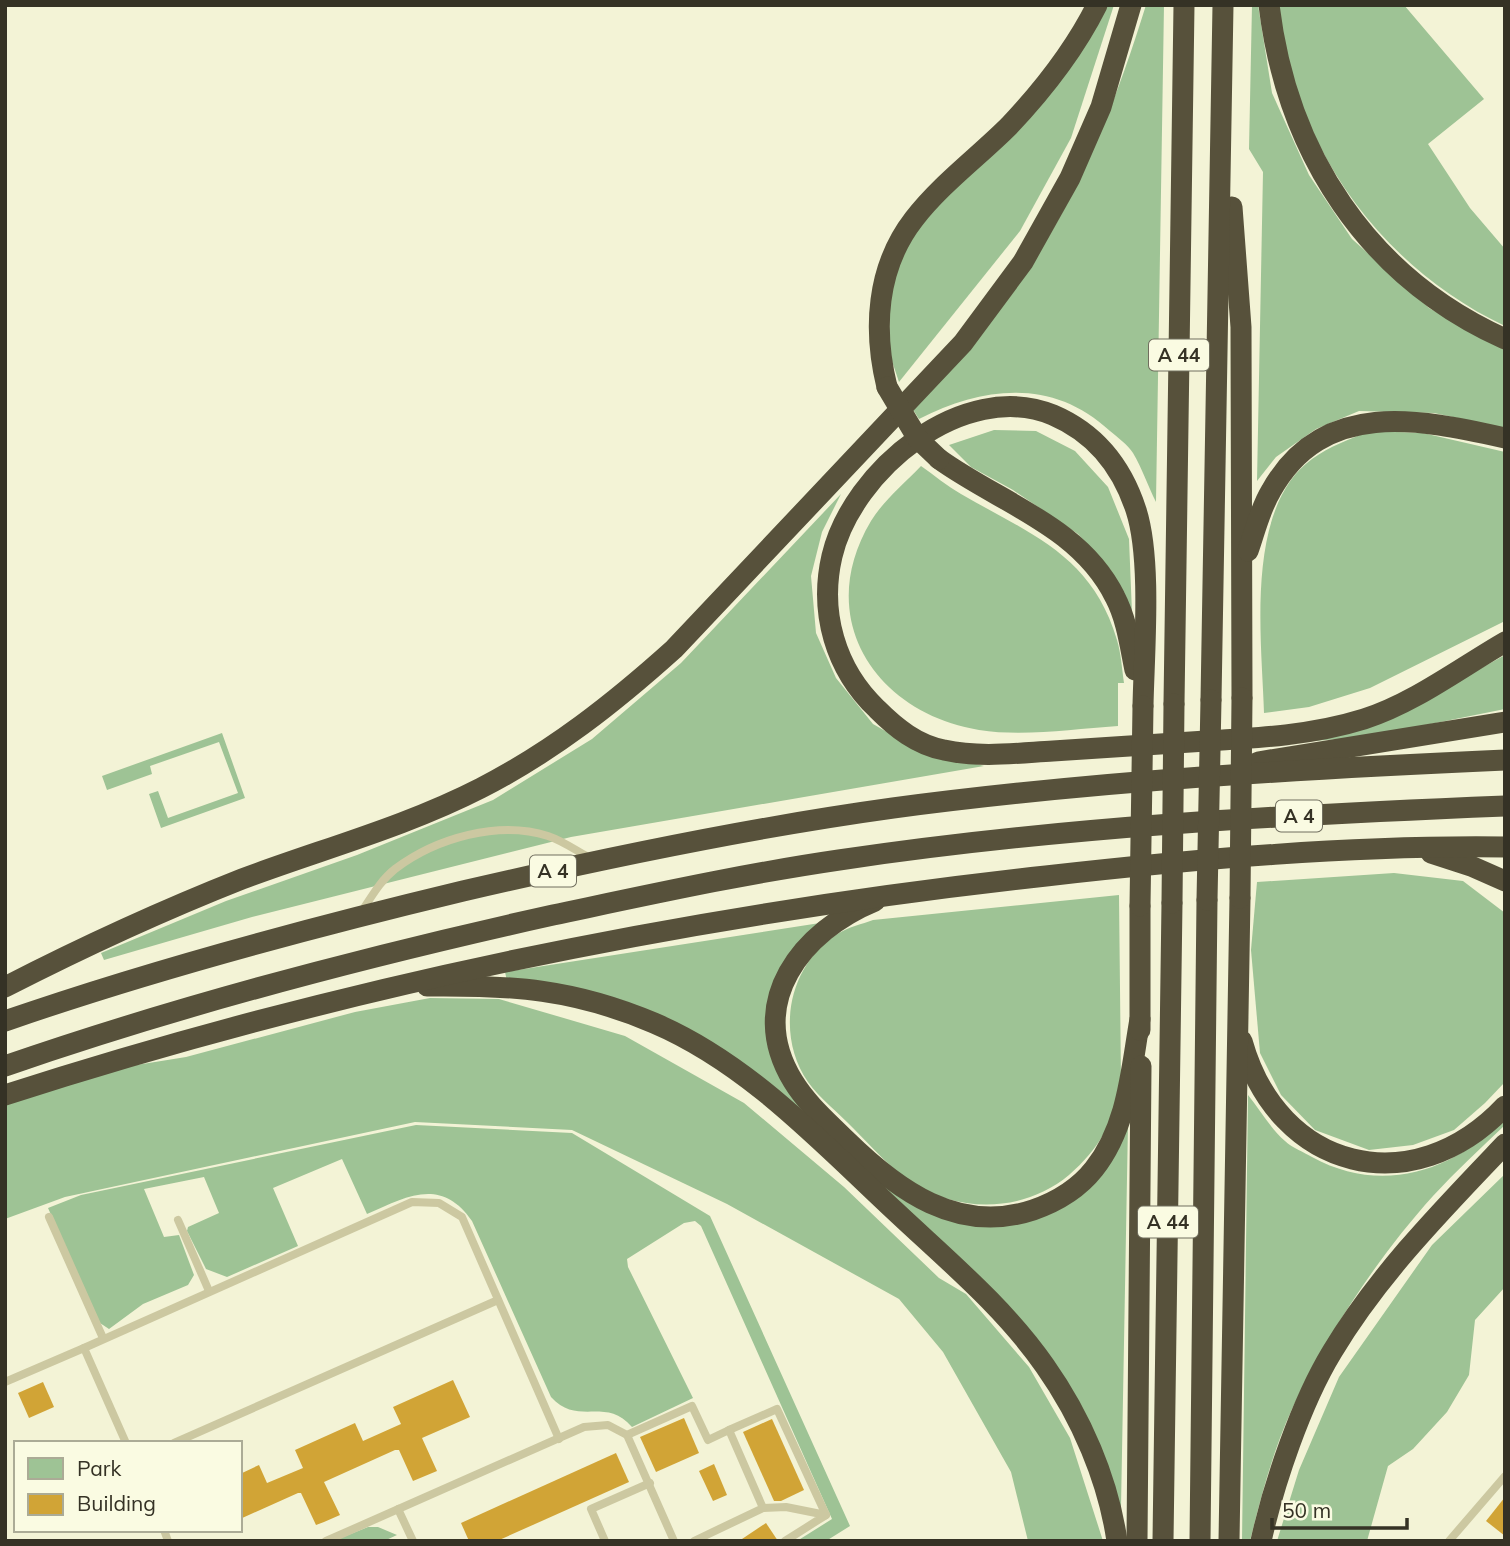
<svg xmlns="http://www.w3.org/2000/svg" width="1510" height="1546" font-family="Mulish,sans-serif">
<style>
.green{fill:#9ec395}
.building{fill:#d1a436}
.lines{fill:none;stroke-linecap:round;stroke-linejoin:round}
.service{stroke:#ccc8a1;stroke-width:8}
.motorway{stroke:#57513b;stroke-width:21}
.motorway-bridge{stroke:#57513b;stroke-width:21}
.labels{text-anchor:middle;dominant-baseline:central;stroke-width:7;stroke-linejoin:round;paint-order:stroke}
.shield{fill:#fafbe2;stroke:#706e5e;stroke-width:2}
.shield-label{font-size:19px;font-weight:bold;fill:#353225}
</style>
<rect width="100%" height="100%" fill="#f3f3d6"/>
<g class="green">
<path d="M1105,5h9l-43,133 -51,93 -121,151 -10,-30 1,-68 14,-36 35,-47z"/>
<path d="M1146,5h18l-8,497c-8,-16 -14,-34 -23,-49 -5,-8 -16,-16 -23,-22 -57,-53 -126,-45 -191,-12l-7,-11c32,-37 70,-73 99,-113 63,-88 103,-186 135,-290z"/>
<path d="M1252,5h6l14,88 37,82 43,64 77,69 76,42v78l-71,-15 -75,-2 -43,18 -40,28 -19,24 6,-309 -14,-23z"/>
<path d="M1278,5h126l80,94 -56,45 42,64 35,41v77c-125,-59 -213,-182 -227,-321z"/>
<path d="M994,430l42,1 39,20 33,36 21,52 3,74 -22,-44 -32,-35 -65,-44 -42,-23 -22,-22z"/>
<path d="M1370,431l53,2 82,19v169l-135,67 -61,19 -45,6c-2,-72 -20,-205 48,-254 18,-13 38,-20 58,-28z"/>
<path d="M921,466c13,9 26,20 40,28 69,40 131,61 156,146 4,13 5,29 7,43h-6v43c-46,3 -94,11 -139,4 -104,-17 -166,-112 -108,-209 12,-20 34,-38 50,-55z"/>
<path d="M841,494l-19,38 -11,44 5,57 20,45 37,46 44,25 67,17 -413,71 -319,80 -148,43 -3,-7 125,-52 131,-46 136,-55 99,-61 89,-76z"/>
<path d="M1505,655v54l-139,28 -66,5 156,-60z"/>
<path d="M222,733l23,65 -84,30 -12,-34 9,-3 10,27 70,-25 -19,-51 -69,24 2,8 -45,16 -5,-14z"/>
<path d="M1394,873l69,8 42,32v169l-20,21 -31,27 -41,15 -44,5 -54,-20 -34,-35 -21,-42 -9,-103 6,-68z"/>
<path d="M1119,895l2,186c-6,40 -22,68 -52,94 -44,37 -110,39 -158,7 -21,-14 -40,-36 -58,-54 -14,-15 -33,-29 -45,-46 -33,-48 -20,-118 31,-149 10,-6 23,-9 34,-13z"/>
<path d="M820,923l-45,67 18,101 171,131 108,-23 56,-75 -7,383h-5l-87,-176 -329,-293 -193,-57 -2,-9z"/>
<path d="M430,998l69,1 126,37 119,67 100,84 95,91 27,16 63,73 41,71 33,103h-75l-17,-69 -68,-120 -44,-53 -172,-95 -155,-74 -157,-8 -350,75 -60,22v-118l119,-34 62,-10 169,-45z"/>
<path d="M1248,1095c12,15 23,34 37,46 7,7 19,11 27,16 69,38 141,15 193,-39v7c-24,23 -49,46 -72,71 -55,61 -106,138 -141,213 -19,42 -31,87 -42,132h-8z"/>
<path d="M416,1125l156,8 138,83 140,310 -24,15h-29l35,-22 -131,-293 -6,-5 -11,2 -57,36 1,8 65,131 -61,29c-27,-31 -54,0 -81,-30l-79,-176c-31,-45 -66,-24 -105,-7l-25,-55 -69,29 25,58 -71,31 -21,-8 -19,-38 1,-4 31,-14 -15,-36 -60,12 20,48 15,-2 15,40 -6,10 -45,19 -34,25 -9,-6 -52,-115 33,-13z"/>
<path d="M1505,1174v113l-30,33 -6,55 -22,37 -34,37 -25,17 -21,75h-90l22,-71 40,-93 93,-132z"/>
<path d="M368,1527h10l19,8 -13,6h-51z"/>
</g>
<g class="building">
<path d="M453,1380l17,37 -48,21 15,33 -24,10 -14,-31h-4l-71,32 16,33 -16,7 -8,3 -15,-32h-3l-58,26v-45l19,-9 8,18 36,-15 -8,-18 60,-27 8,18 38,-17 -8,-17z"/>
<path d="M43,1382l11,25 -25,11 -11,-25z"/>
<path d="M684,1418l15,35 -43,19 -16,-35z"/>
<path d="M772,1419l32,71 -23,11h-7l-31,-69z"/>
<path d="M616,1453l13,29 -132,59h-28l-8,-18z"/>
<path d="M714,1464l13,31 -14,6 -14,-30z"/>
<path d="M1505,1497v39l-19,-15z"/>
<path d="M766,1523l12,18h-39z"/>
</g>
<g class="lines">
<g class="service">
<path d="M362,911c10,-15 19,-31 33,-42 41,-31 104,-49 153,-33 15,5 29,15 42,22"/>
<path d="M49,1217l54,121"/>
<path d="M178,1220l31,71"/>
<path d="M5,1382l79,-34"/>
<path d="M729,1430l48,-21 49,106"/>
<path d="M627,1435l47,106"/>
<path d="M126,1443l-42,-95 328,-146 27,1 23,14 97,222"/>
<path d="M174,1443l324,-143"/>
<path d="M763,1508l23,-1 40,8 -41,26"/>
<path d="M398,1509l15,32"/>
<path d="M164,1530l4,11"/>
<path d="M326,1541l258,-114 24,-2 19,10 65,-29 16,34 21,-10 34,78 -69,33"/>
<path d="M605,1541l-14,-32 59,-26"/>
<path d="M1449,1541l56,-65"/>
</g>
<g class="motorway">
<path d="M1269,5c18,148 98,272 236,334"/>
<path d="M1232,207l9,120 1,371"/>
<path d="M887,387c-14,-57 -11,-119 27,-168 27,-35 64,-62 95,-93 35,-37 65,-75 88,-121"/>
<path d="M939,459c61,44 141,67 176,138 12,23 15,49 20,73"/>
<path d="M1248,551c7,-20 12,-42 23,-60 52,-93 148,-72 234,-53"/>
<path d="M1211,700l12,-695"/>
<path d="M1174,704l10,-699"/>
<path d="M1143,706c1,-53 9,-147 -7,-196 -14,-43 -41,-77 -83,-95 -90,-37 -201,56 -221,141 -13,56 3,113 45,153 19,19 40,36 67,41 35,8 74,3 109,1 51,-3 102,-7 153,-10 53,-3 107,-6 158,-22 50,-16 96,-51 141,-77"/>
<path d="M1258,762l247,-40"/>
<path d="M1431,853l40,13 34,15"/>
<path d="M875,901c-73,30 -130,101 -82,180 14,23 34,40 53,59 51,50 112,95 187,70 23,-8 46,-22 61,-41 34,-43 37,-99 46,-150"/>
<path d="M1140,906v124"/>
<path d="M427,986c86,-1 147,3 227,37 94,40 167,119 241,188 52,49 109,96 150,155 36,51 63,113 72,175"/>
<path d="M5,987c78,-40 156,-76 237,-108 80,-30 163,-52 239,-91 72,-37 133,-85 193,-139l289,-306 60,-81 47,-84 31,-71 30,-102"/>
<path d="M5,1021c150,-52 304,-93 458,-130 142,-33 285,-63 430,-83 202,-27 408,-39 612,-48"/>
<path d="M1242,1041c36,130 171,163 263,65"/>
<path d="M5,1066c179,-62 363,-110 548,-151 95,-20 190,-41 286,-55 220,-33 444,-45 666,-54"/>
<path d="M5,1095c341,-110 685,-180 1041,-219 151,-17 306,-31 459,-29"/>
<path d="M1137,1541l4,-475"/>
<path d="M1163,1541l9,-638"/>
<path d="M1200,1541l7,-641"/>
<path d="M1229,1541l11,-643"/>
<path d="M1261,1541c13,-58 40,-138 71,-189 46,-77 111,-143 173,-208"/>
</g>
<g class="motorway-bridge">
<path d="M887,387l31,52 21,20"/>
<path d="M1240,898l2,-200"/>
<path d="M1207,900l4,-200"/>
<path d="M1172,903l2,-199"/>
<path d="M1140,906l3,-200"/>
</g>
</g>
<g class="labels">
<g class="shield">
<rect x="1149" y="339.5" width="60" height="31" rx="5"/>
<rect x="1276" y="800.5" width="46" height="31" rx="5"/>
<rect x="530" y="855.5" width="46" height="31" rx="5"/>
<rect x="1138" y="1206.5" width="60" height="31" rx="5"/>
</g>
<g class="shield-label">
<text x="1179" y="355">A 44</text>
<text x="1299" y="816">A 4</text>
<text x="553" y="871">A 4</text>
<text x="1168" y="1222">A 44</text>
</g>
</g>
<rect width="1510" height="1546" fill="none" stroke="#353225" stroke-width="14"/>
<rect x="14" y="1441" width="228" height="91" fill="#fafbe2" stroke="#abab96" stroke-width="2"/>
<rect x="28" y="1458" width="35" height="21" fill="#9ec395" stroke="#abab96" stroke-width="2"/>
<text x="77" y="1476" font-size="21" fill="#353225">Park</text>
<rect x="28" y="1494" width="35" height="21" fill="#d1a436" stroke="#abab96" stroke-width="2"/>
<text x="77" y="1511" font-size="21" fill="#353225">Building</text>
<path d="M1272 1518v10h135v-10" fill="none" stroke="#353225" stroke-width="3.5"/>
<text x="1282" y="1518" font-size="21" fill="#353225" stroke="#fafbe2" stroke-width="5" paint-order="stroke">50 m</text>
</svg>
